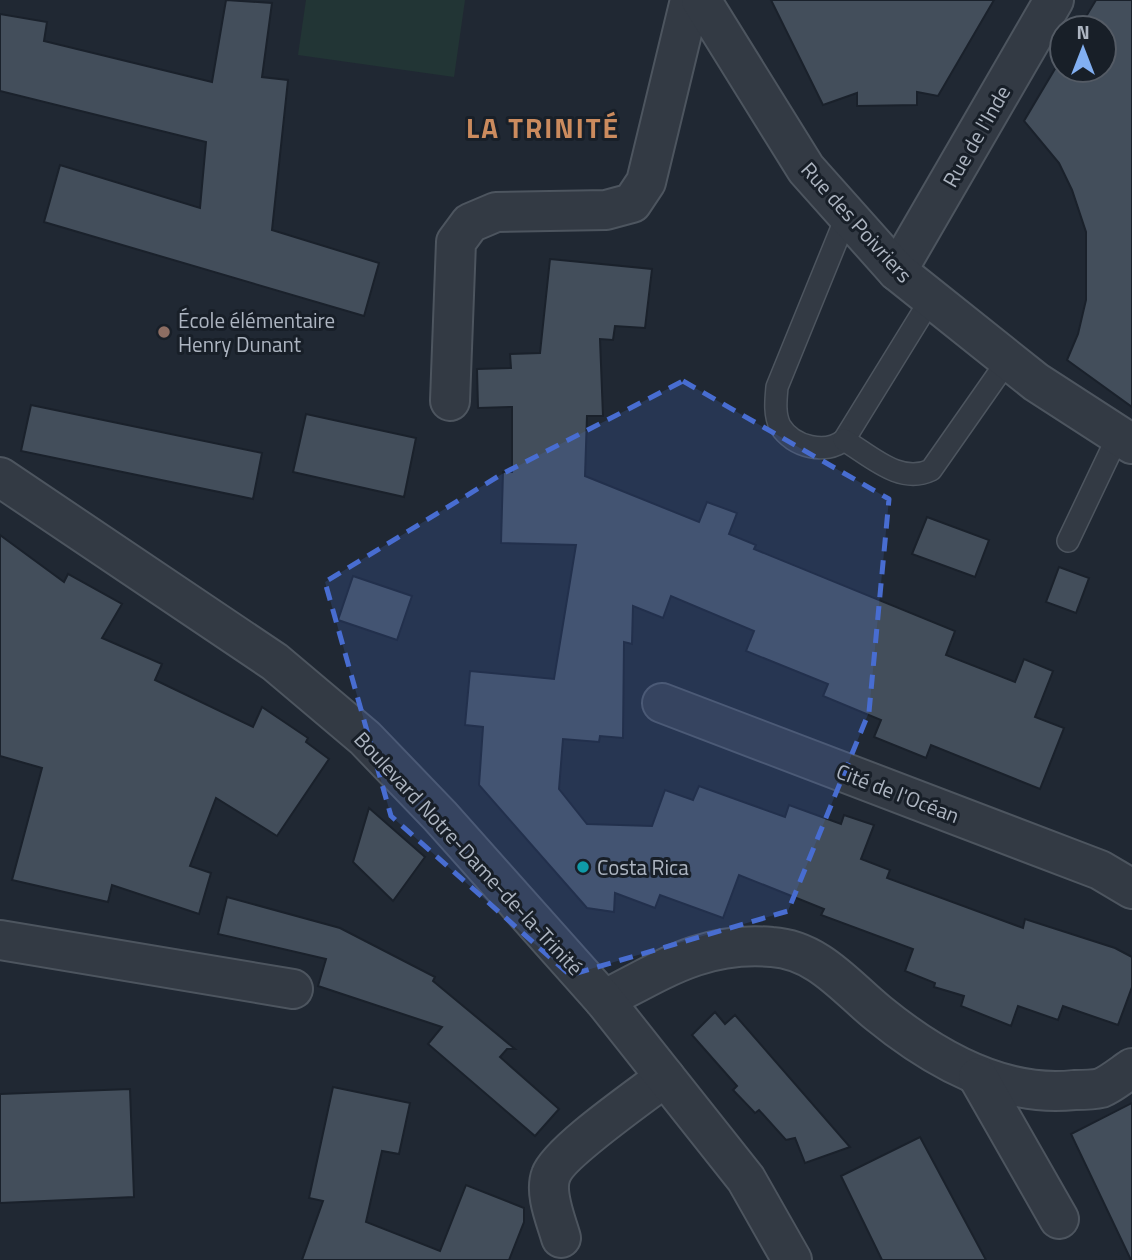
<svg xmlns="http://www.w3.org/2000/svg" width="1132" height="1260" font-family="'Titillium Web',sans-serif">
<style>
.pitch{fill:#223535}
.building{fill:#434e5b;stroke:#1a212b;stroke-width:2}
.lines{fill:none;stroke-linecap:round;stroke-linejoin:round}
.service-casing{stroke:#4d555f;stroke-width:24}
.minor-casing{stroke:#4d555f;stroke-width:42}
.tertiary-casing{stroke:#4d555f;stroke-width:42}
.service{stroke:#333a44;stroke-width:21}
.minor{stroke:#333a44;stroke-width:38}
.tertiary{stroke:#333a44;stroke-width:38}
.marked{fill:#486dd1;fill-opacity:0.2;stroke:#486dd1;stroke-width:5;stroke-dasharray:14 9;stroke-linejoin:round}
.education-dot{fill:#8d6e63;stroke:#181f28;stroke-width:2.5}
.culture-dot{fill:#0f9aa8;stroke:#181f28;stroke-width:2.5}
.labels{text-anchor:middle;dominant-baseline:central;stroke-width:6;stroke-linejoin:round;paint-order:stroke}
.street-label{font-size:21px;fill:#adb5c1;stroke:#181f28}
.poi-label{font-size:21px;fill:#adb5c1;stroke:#181f28;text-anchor:start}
.district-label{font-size:28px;font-weight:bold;letter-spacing:2px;fill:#cb8b5e;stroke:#181f28}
</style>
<rect width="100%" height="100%" fill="#202833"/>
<path class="pitch" d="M306,0h159l-11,77 -156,-22z"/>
<g class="building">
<path d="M226,0l46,3 -10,74 26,3 -16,150 107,33 -15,53 -320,-94 16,-57 140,43 6,-66 -206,-51v-77l47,8 -3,19 168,41z"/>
<path d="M771,0h223l-56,96 -21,-4v13l-60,1v-13l-34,12z"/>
<path d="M1096,0h36v407l-65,-47 11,-26 8,-34v-68l-14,-42 -13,-27 -35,-42 38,-64v13h42v-42h-25z"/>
<path d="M550,259l102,10 -7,59 -30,-2 -2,14 -13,-1 3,77h-16l-2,60 114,46 8,-20 30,11 -8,21 27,11 -2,4 201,82 -9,24 69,27 9,-23 29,12 -18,46 29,11 -24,61 -109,-44 -5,13 -52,-21 7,-17 -58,-24 5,-12 -82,-33 8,-20 -83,-35 -8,22 -30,-12 -1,38 -8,-2 -1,96 -23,-2 -1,6 -36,-3 -4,50 28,35 65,2 13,-36 28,10 6,-14 86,31 4,-12 52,19 3,-9 30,10 -13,34 29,11 -3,8 136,50 2,-9 90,29 17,9v30l-14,38 -55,-19 -5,14 -40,-14 -7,20 -50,-20 3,-10 -30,-9 1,-4 -30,-12 8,-22 -92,-34 3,-6 -85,-34 -16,43 -63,-23 -5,13 -40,-15 -1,19 -27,-4 -108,-123 4,-58 -18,-2 5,-54 84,8 22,-134 -75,-2 2,-71h9v-65l-34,1 -1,-39 34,-1 -1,-14 30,-1z"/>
<path d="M31,405l231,48 -9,46 -232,-48z"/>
<path d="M306,414l110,24 -12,59 -111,-25z"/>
<path d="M927,517l62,23 -14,37 -63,-23z"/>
<path d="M0,535l64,47 4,-8 54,30 -20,34 60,26 -7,16 98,47 9,-20 46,31 -2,4 23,17 -52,77 -61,-38 -26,68 21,7 -12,41 -87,-29 -4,17 -96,-22 30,-112 -42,-12z"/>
<path d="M1059,567l30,11 -13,35 -30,-11z"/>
<path d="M353,576l59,20 -15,44 -59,-20z"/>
<path d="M369,808l56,49 -32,44 -40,-39z"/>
<path d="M227,897l113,31 95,49 -2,4 82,68h-8l-7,8 59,52 -24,27 -107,-92 14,-17 -124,-41 8,-27 -108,-25z"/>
<path d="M715,1012l10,12 10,-9 115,132 -45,16 -10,-25 -9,2 -27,-30 -4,3 -22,-23 4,-4 -45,-51z"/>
<path d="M333,1087l77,16 -11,51 -17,-3 -16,71 74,29 26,-66 58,23v14l-15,38h-207l21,-59 -14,-3z"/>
<path d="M130,1089l4,108 -134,6v-109z"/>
<path d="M1132,1103v157h-1l-60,-126z"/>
<path d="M920,1137l66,123h-104l-41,-84z"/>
</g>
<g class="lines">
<defs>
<g id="service">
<path d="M847,215l-70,172c-1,12 -3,27 3,39 13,21 46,29 64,14l87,-141"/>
<path d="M844,440c27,16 56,45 87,30l77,-110"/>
<path d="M1068,541l50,-105"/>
</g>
<g id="minor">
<path d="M897,271l157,-271"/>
<path d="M450,401l6,-159 14,-19 26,-11 110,-2 26,-7 14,-21 44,-182"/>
<path d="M662,703l438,167 32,19"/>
<path d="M0,940l293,49"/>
<path d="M604,1000c58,-30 100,-59 168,-53 46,3 74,40 106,66 55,45 123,85 196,77 8,0 19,0 27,-2 10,-4 22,-14 31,-20"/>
<path d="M978,1077l81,142"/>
<path d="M561,1238c-5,-18 -17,-45 -10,-63 8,-23 91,-80 114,-98"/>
</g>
<g id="tertiary">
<path d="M701,0l105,169 91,102 139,111 96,62"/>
<path d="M0,477l275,185 90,76 75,78 164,184 142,179 46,81"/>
</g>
</defs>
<use href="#service" class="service-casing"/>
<use href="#minor" class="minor-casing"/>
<use href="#tertiary" class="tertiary-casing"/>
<use href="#service" class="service"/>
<use href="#minor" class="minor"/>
<use href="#tertiary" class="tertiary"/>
</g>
<path class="marked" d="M683,381l206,118 -20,213 -81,199 -218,64 -179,-159 -66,-234 177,-108z"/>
<circle class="education-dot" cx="164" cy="332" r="7"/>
<circle class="culture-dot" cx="583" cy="867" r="7"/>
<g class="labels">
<g class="street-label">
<text transform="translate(976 136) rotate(-60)">Rue de l'Inde</text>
<text transform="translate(857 222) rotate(48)">Rue des Poivriers</text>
<text transform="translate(898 793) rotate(21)">Cité de l'Océan</text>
<text transform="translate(469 853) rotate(47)">Boulevard Notre-Dame-de-la-Trinité</text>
</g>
<g class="poi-label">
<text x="178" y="320">École élémentaire<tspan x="178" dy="24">Henry Dunant</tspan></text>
<text x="597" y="867">Costa Rica</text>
</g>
<g class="district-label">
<text x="543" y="127">LA TRINITÉ</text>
</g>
</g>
<g transform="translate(1083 49)"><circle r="33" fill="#181f28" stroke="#545b65" stroke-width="2"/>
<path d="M0-5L12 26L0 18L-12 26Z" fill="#82aff1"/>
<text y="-10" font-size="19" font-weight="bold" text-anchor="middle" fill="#adb5c1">N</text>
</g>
</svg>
